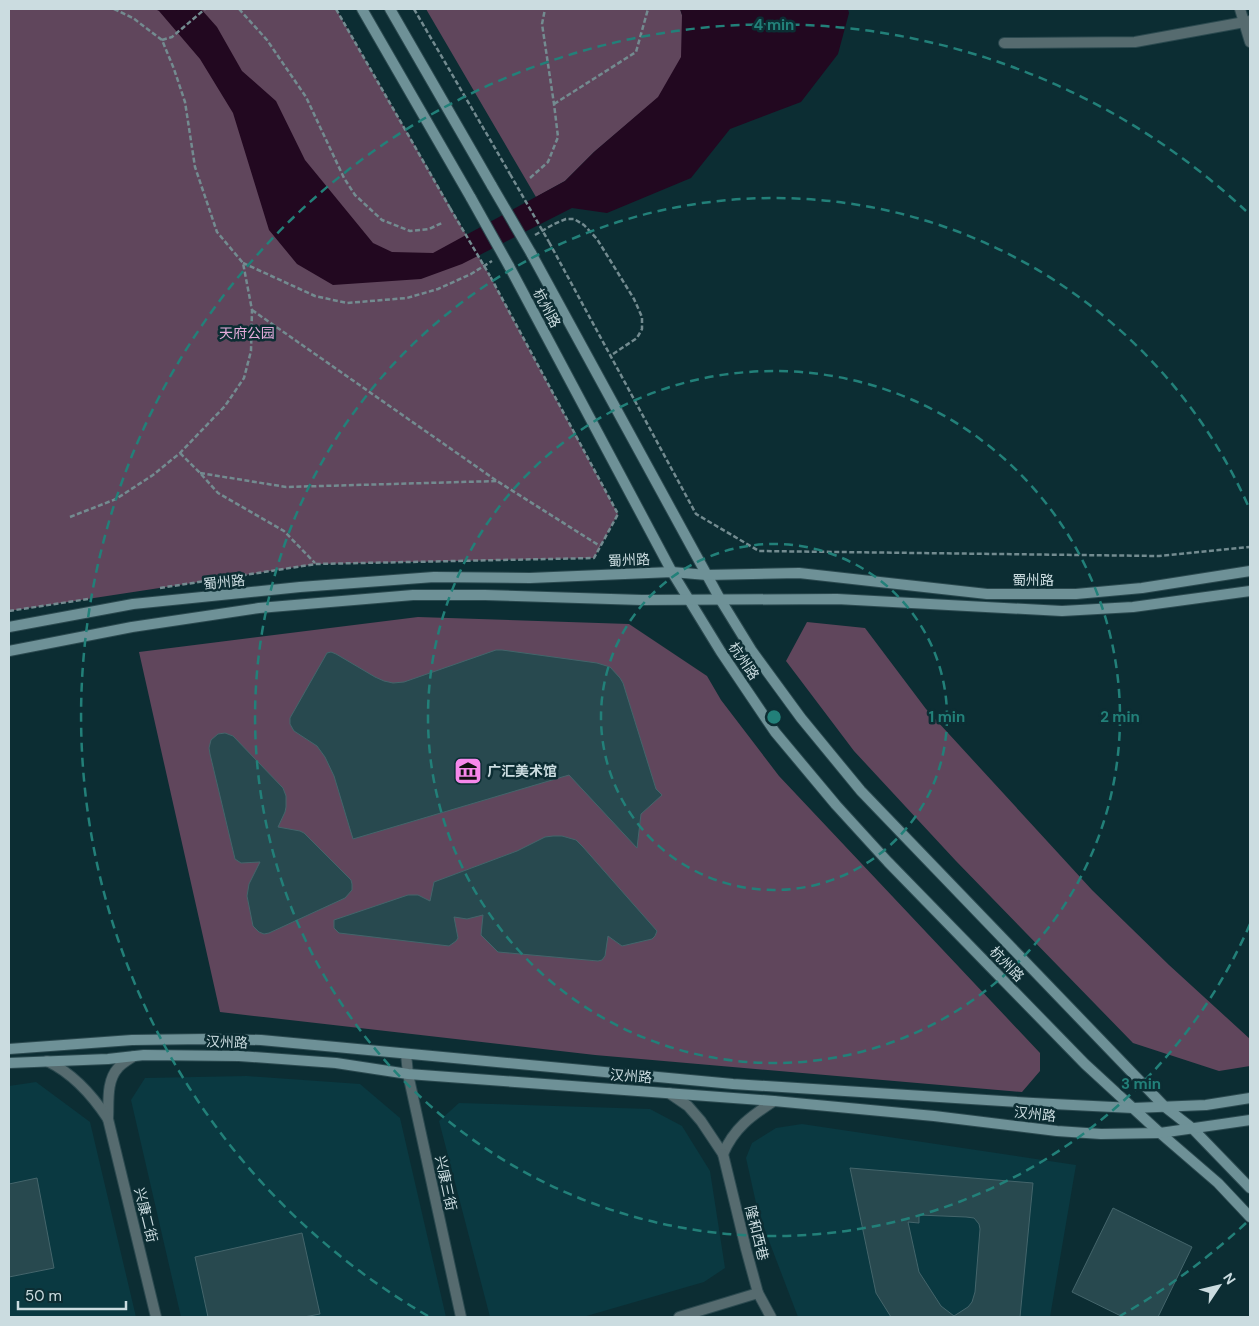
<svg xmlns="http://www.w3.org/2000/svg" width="1259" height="1326" font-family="'DM Sans','Noto Sans SC',sans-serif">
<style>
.built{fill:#0a3941}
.green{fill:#60465c}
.water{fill:#220820}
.building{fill:#28494f;stroke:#44656b;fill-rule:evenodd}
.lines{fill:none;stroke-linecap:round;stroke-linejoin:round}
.minor-casing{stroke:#2b494f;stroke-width:12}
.tertiary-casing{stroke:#2b494f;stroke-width:12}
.secondary-casing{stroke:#2b494f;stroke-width:12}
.path{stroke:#738b90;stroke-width:2.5;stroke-dasharray:5 2.5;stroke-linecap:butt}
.minor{stroke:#566b6f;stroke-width:10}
.tertiary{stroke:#566b6f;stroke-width:10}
.secondary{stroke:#6e9197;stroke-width:10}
.secondary-bridge-casing{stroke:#2b494f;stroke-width:12;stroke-linecap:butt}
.path-bridge{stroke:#738b90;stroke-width:2.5;stroke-dasharray:5 2.5;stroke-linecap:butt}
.secondary-bridge{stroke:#6e9197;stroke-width:10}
.ring{fill:none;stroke:#228079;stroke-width:2.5;stroke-dasharray:9 6}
.labels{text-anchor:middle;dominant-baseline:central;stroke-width:5;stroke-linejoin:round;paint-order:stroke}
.street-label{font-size:14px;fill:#cbdce0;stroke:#0c2d33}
.park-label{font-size:14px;fill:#e1aad9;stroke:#0c2d33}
.poi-label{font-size:14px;font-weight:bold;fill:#cbdce0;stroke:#0c2d33;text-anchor:start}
.centre{fill:#228079;stroke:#0c2d33;stroke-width:2.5}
.ring-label{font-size:15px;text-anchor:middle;font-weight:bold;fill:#228079;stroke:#0c2d33;stroke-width:5;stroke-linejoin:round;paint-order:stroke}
</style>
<rect width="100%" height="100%" fill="#0c2d33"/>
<g class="built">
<path d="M247,1076l113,8 40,34 46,199h-265l-50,-217 14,-22z"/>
<path d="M36,1082l54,40 46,195h-127v-231z"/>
<path d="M459,1103l191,6 32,17 28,45 15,97 -21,14 -121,35h-93l-51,-196z"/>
<path d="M802,1124l274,41 -26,152h-252l-40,-105 -12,-54 6,-15 24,-15z"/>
</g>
<g class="green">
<path d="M9,9h327l154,267 128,238 -24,44 -278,6 -307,47z"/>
<path d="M426,9h254l2,6v42l-23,40 -65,55 -29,29 -29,16z"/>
<path d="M418,617l211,7 78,52 14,24 58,76 261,277v18l-18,21 -427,-37 -375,-43 -81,-360z"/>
<path d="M807,622l58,6 61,81 166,181 77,75 81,74v27l-31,5 -86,-28 -177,-182 -102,-110 -68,-90z"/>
</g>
<path class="water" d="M155,9h46l16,18 25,44 34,30 29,59 68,83 19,9 41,1 132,-72 29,-29 64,-55 23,-40 1,-42 -2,-6h168l1,4 -11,41 -37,48 -71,27 -39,49 -84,35 -35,-5 -110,56 -41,15 -88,6 -36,-21 -28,-34 -36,-117 -33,-54 -41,-48z"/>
<g class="building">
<path d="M496,650h6l95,13 13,4 10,11 3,5 33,106 6,6 -21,19 -4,34 -68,-73 -216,64 -19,-63 -9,-19 -8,-11 -23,-15 -4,-7v-6l37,-65 4,-1 5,2 39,23 9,4 9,2 11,-1z"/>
<path d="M225,733l8,3 50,52 3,8v11l-1,5 -7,15 22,4 4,2 47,47 1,4v6l-7,8 -76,35 -5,1 -5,-2 -6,-6 -6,-30 2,-12 11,-22 -19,1 -6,-4 -25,-105 -1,-6 2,-8 7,-6z"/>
<path d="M553,836h9l14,4 7,7 74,84 -2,5 -3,3 -30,7 -14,-10 -3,20 -3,4 -4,1 -100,-9 -17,-17 2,-20 -16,4 -13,-2 4,21 -2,3 -7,5 -110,-13 -5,-5v-8l74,-25h10l12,6 4,-19 83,-31 28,-14z"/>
<path d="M850,1168l183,15 -13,134h-129l-15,-24zM919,1215l47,2 8,1 5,6 1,5 -5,63 -3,10 -4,5 -14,9 -13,-10 -22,-34 -11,-50 11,1z"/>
<path d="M37,1178l17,90 -45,9v-93z"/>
<path d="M1113,1208l79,39 -34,70h-35l-51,-25z"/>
<path d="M302,1233l18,81 -16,3h-96l-13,-60z"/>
</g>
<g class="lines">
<defs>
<g id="minor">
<path d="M1004,43l131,-1 115,-21"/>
<path d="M406,1054l2,20 53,243"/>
<path d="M134,1056c-6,4 -12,7 -16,12 -12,13 -9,35 -10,51l48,198"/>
<path d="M47,1061c25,12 46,35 61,58"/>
<path d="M669,1093l19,13 13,15 22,33c11,-26 28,-38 51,-53"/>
<path d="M723,1154l23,95 12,44 13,24"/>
<path d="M679,1317l79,-24"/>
</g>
<path id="tertiary" d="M1240,9l10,33"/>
<g id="secondary">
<path d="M362,9l109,189"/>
<path d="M390,9l102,177"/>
<path d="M531,253l189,346 32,52 49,67 60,73 304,316 27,21 58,60"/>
<path d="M509,266l163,306 49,80 54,80 61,73 52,57 197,202 75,69 58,50 32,34"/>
<path d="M9,627l124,-23 167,-17 134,-10 96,1 142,-6 35,3 92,-2 188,21h89l66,-6 108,-17"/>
<path d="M9,651l123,-24 127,-19 154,-13h72l157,5 195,-1 225,12 71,-4 117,-16"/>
<path d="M9,1049l123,-9 74,-1 55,1 472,44 300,19 100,5 73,-3 44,-7"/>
<path d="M9,1063l99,-4 36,-4 95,1 97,7 72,11 366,27 160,15 123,15 44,3 59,-1 90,-13"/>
</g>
</defs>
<use href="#minor" class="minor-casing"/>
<use href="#tertiary" class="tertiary-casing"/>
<use href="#secondary" class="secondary-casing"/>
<g class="path">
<path d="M239,9l28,31 39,57 38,81 11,17 27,25 28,11 19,-2 13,-6"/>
<path d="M336,9l114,199"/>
<path d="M414,9l96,165"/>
<path d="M162,40l10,-3 33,-28"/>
<path d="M554,104l82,-52 12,-43"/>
<path d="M530,178l18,-16 10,-25 -4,-33 -12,-80 3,-15"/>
<path d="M535,235l19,-11 12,-5h8l10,6 13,14 37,60 8,18v12l-5,9 -27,18"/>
<path d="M549,242l147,272 63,37 400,5 91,-9"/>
<path d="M243,263l72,33 32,7 60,-5 31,-9 33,-15 21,-13"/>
<path d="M252,310l245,171 103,65"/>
<path d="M180,453l20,20 18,20 66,38 31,32"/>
<path d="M200,473l86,14 211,-6"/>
<path d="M70,517l46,-18 37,-24 27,-22 45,-47 19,-28 7,-27 1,-41 -9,-47 -26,-31 -22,-65 -10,-65 -11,-33 -12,-29 -29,-22 -19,-9"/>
<path d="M160,588l156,-24 278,-6 24,-44 -128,-238"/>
<path d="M9,611l79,-12"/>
</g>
<use href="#minor" class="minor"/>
<use href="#tertiary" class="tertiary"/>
<use href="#secondary" class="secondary"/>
<defs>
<g id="secondary-bridge">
<path d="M492,186l39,67"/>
<path d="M471,198l38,68"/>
</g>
</defs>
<use href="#secondary-bridge" class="secondary-bridge-casing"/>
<g class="path-bridge">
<path d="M510,174l39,68"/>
<path d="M450,208l40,68"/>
</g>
<use href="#secondary-bridge" class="secondary-bridge"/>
</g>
<g class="ring">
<circle cx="774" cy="717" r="173"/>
<circle cx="774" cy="717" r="346"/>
<path d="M1250 924A519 519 0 1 1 1250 510"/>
<path d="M1246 1223A692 692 0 0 1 1120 1316M428 1316A692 692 0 1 1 1246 211"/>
</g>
<defs>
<symbol id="museum-square" viewBox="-11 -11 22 22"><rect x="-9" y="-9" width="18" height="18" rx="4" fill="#f788eb" stroke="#0c2d33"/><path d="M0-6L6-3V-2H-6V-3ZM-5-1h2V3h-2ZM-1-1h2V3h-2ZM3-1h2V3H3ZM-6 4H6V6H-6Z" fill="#111"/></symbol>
</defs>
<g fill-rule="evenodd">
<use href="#museum-square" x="452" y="755" width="32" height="32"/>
</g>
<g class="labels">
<g class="street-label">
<text transform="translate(547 308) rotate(62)">杭州路</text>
<text transform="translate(629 560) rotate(-3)">蜀州路</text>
<text x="1033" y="580">蜀州路</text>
<text transform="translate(224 582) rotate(-6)">蜀州路</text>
<text transform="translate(744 661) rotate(56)">杭州路</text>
<text transform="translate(1007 964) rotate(46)">杭州路</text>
<text transform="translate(227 1042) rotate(2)">汉州路</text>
<text transform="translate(631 1076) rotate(4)">汉州路</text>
<text transform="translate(1035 1114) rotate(6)">汉州路</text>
<text transform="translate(446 1183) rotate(78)">兴康三街</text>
<text transform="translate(146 1215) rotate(76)">兴康二街</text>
<text transform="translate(757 1233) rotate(76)">隆和西巷</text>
</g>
<g class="park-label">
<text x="247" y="333">天府公园</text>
</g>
<g class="poi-label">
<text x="487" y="771">广汇美术馆</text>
</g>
</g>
<circle cx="774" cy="717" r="8" class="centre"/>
<g class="ring-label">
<text x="774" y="30">4 min</text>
<text x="947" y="722">1 min</text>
<text x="1120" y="722">2 min</text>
<text x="1141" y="1089">3 min</text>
</g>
<rect width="1259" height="1326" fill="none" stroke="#cbdce0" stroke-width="20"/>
<g transform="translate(1219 1286) rotate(55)" stroke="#0c2d33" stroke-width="4" paint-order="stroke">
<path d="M0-4L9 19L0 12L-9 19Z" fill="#cbdce0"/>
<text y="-8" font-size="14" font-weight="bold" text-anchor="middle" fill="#cbdce0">N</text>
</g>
<path d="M18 1301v8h108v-8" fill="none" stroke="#cbdce0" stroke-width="2.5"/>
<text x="25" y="1301" font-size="15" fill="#cbdce0" stroke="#0c2d33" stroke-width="4" paint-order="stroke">50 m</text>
</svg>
